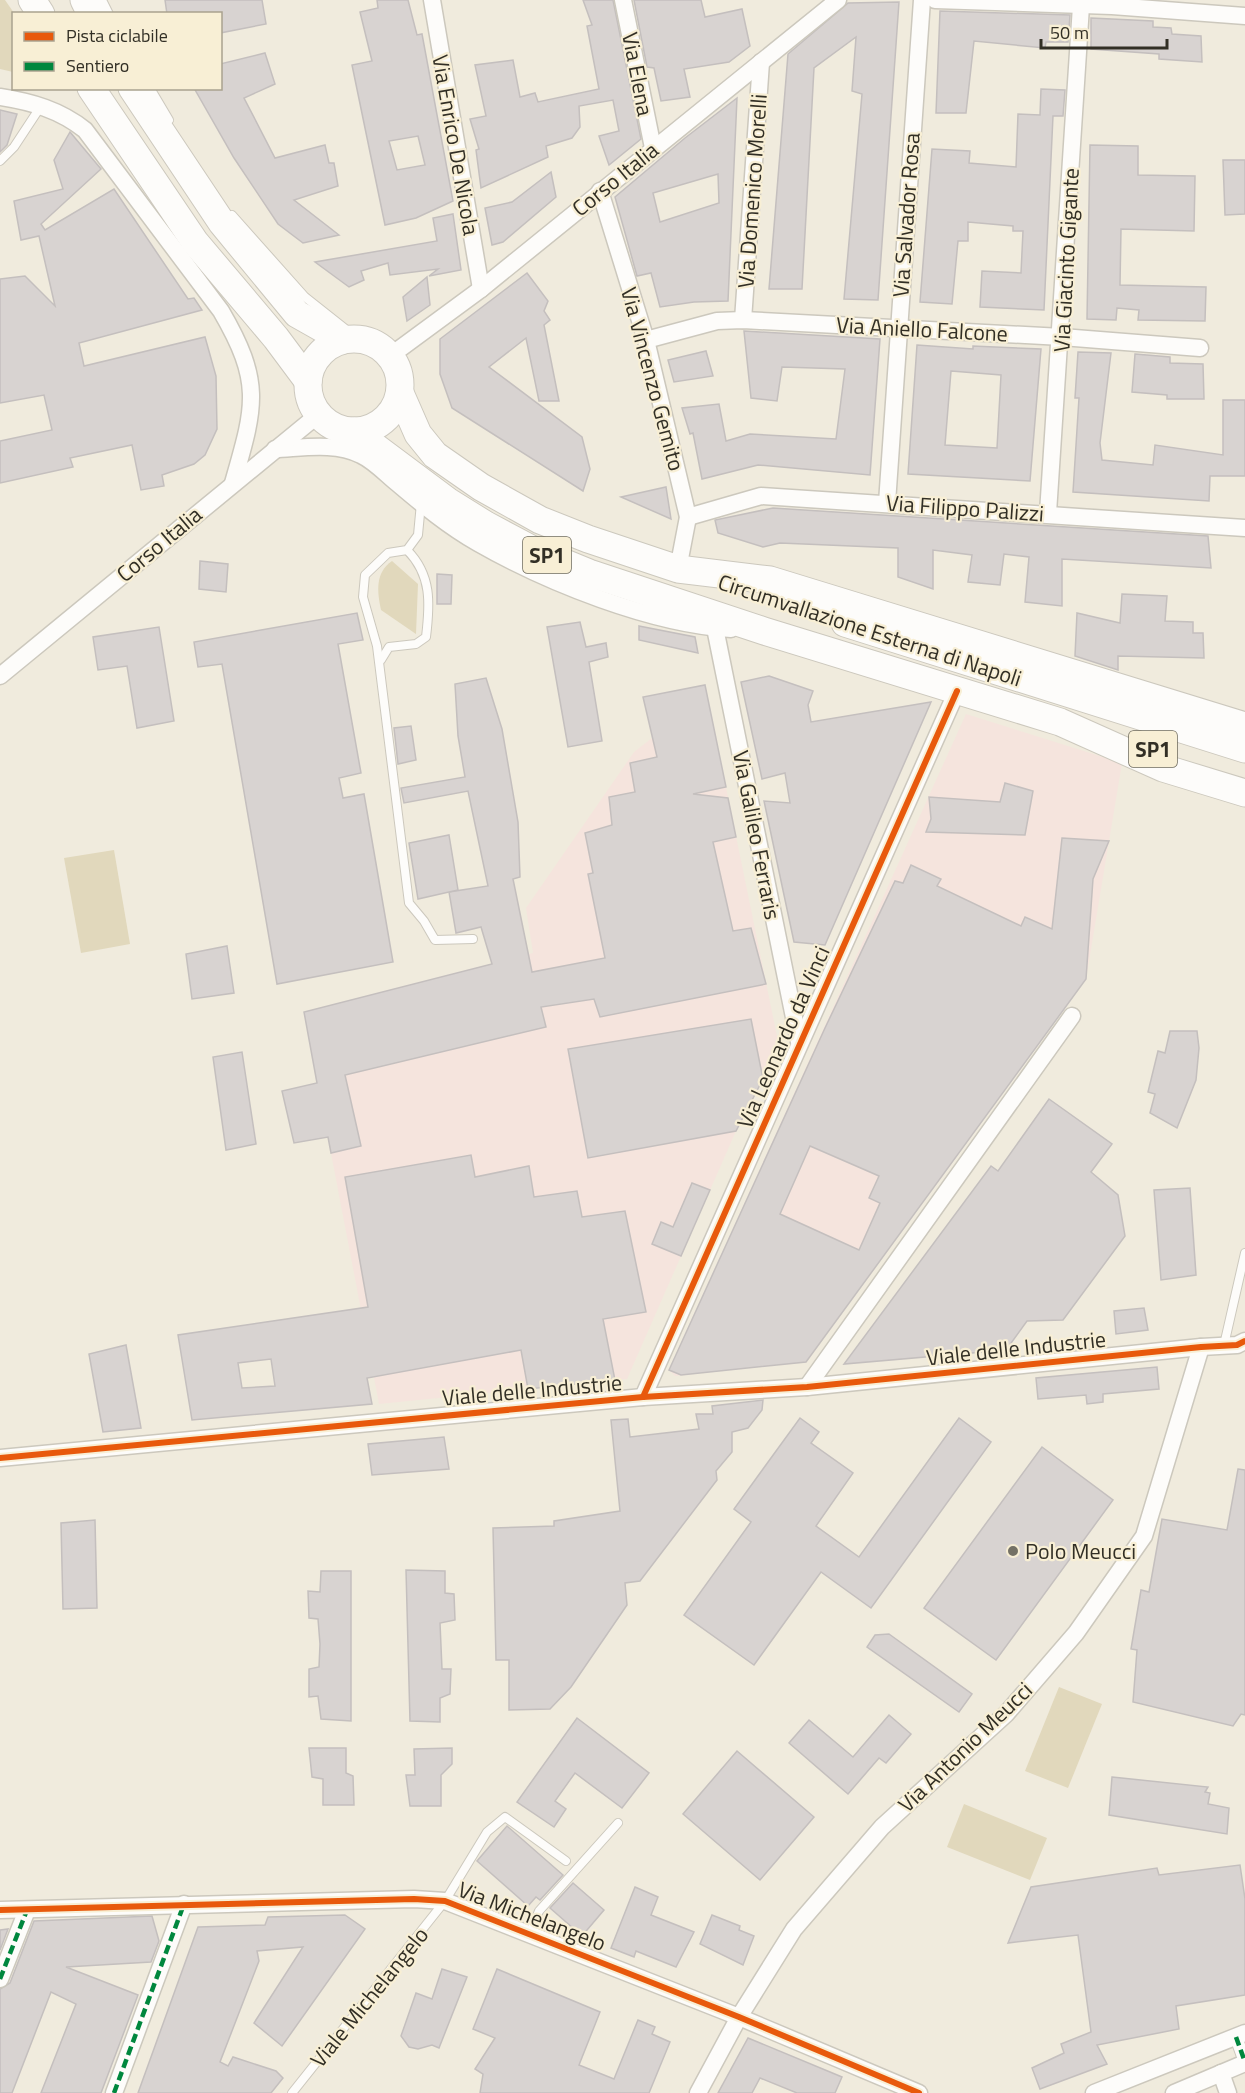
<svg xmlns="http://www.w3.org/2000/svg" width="1245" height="2093" font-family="'Titillium Web',sans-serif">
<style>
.industrial{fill:#f5e4dd}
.green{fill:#e1d8bc}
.building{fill:#d8d3d1;stroke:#c4bfbe;stroke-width:1.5;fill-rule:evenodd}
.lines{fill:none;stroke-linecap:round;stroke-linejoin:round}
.service-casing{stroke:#ccc8bd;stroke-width:10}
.pedestrian-casing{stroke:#ccc8bd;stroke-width:14}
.minor-casing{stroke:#ccc8bd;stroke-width:19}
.trunk-casing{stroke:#ccc8bd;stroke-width:29}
.service{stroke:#fdfcfa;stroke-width:8}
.pedestrian{stroke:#fdfcfa;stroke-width:12}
.minor{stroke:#fdfcfa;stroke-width:16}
.trunk{stroke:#fdfcfa;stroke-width:27}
.quiet{stroke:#00873e;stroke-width:4.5;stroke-dasharray:9 4.5;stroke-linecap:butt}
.cycleway-casing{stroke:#f8efd5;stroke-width:10}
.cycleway{stroke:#e8590c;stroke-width:6}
.poi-dot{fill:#747165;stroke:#f8efd5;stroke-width:2}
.labels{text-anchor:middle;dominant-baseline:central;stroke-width:4.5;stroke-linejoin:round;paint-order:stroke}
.shield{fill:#f8efd5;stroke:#6d695a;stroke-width:1.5}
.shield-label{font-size:21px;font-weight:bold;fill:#322f25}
.street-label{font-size:22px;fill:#322f25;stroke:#f8efd5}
.poi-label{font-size:22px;fill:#322f25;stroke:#f8efd5;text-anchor:start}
</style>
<rect width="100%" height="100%" fill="#f0ebdd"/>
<g class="industrial">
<path d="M705,685l74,361 -43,85 -109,248 -248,25 -75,-392 229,-59 -7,-45 108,-156 18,-14 -9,-41z"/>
<path d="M966,714l156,49 -36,216 -280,382 -131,15 -6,-6z"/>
</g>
<g class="green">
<path d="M0,0h5l9,13 -1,59 -13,-3z"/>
<path d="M392,561l26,23 -2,50 -35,-24c-4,-19 -6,-37 11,-49z"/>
<path d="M114,850l16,94 -49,9 -17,-95z"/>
<path d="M1059,1687l43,17 -34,84 -43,-17z"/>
<path d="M964,1804l83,34 -17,42 -83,-33z"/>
</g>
<g class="building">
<path d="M165,0h97l4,24 -46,9v-19h-53z"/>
<path d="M377,0h31l9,35 5,-1 31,167 -37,17 -31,7 -33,-160 20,-4 -12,-49 18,-4zM418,136l7,29 -28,5 -8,-29z"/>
<path d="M583,0h30l28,139 -32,26 -10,-29 20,-5 -6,-31 -34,6 1,21 -8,11 -26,8 2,11 -67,31 -5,-38 3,-1 -9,-30 16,-3 -11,-51 38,-5 7,37 15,-4 3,9 61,-13 -12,-63 5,-1z"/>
<path d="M634,0h67l4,17 37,-8 8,37 -21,16 -45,7 6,28 -29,4 -7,-33 -7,-1z"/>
<path d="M899,2l-21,298 -34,-1 18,-205 -10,-3 4,-54 -42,31 -12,221h-33l19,-235 60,-51z"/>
<path d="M940,11l130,4 -2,27h-22l-1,6 -71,-7 -8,72h-30z"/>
<path d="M1091,18l62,3v6l18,1 1,6 29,2 1,26 -43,-3v-5l-68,-5z"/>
<path d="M265,53l10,31 -31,14 31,60 50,-13 4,18h5l4,23 -44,14 45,35 -36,8 -25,-19 -44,-66 -40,-70h26v-24z"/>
<path d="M1041,89l24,1 -2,26h-10l-9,194 -64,-3 2,-36 39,2 2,-42h-10v-5l-45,-4v19h-10l-6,63 -32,-2 12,-153 38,2 -1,12 47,4 2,-53 22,1z"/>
<path d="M737,98l-9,203 -34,1 -34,5 -9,-34 -14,3 -22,-79 70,-59zM718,174l1,29 -59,19 -7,-29z"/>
<path d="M0,110l17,4 -10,31 -7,7z"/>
<path d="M70,132l31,37 -60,55 4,6 69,-41 74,110 6,-1 8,12 -123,33 5,23 121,-29 11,39 1,53 -12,26 -11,9 -32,11 2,11 -23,4 -9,-45 -62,13 3,9 -73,16v-42l52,-11 -8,-35 -44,8v-124l25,-3 30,30 -16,-70 -18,4 -7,-39 49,-12 -9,-29z"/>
<path d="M1090,145l48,1v29l57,1 -1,55 -73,-2 -1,56 86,2 -1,34 -67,-1 1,-10 -22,-2 -1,12 -29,-1z"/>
<path d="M1223,160h22v54l-20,1z"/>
<path d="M551,172l5,25 -53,45 -11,3 -7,-37 27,-6z"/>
<path d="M453,214l8,56 -32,6 9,-7 -48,6 -2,-12 -27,8 3,9 -15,7 -34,-25 122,-21 -4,-23z"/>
<path d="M527,273l21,28 -4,10 6,9 -6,5 15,76h-20l-13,-63 -37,29 93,70 8,32 -7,22 -131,-83 -12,-34v-35z"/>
<path d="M427,277l3,28 -23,16 -4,-24z"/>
<path d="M744,331l136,8 -10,136 -112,-10 -56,14 -9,-46 -3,1 -8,-26 37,-4 7,37 24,-7 86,5 9,-70 -63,-2 -5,34 -26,-3z"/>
<path d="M917,345l56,4v-3l68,3 -11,132 -122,-7zM951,371l50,4 -4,73 -52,-3z"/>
<path d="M706,351l7,25 -39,6 -6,-22z"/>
<path d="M1078,352l33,1 -11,90 2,17 51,5 2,-20 68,10v-55h22v76h-35l-1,25 -136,-9 6,-94h-4z"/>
<path d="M1135,354l35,3v6l33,1 1,35h-37v-4l-35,-3z"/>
<path d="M666,487l5,32 -50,-22z"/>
<path d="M773,508l435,28 3,32 -149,-9v47l-37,-4 4,-45 -25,-3 -4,31 -32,-3 4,-27 -39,-5v39l-35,-12v-29l-118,-5 -17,4 -45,-14 -3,-13z"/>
<path d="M200,561l28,3 -2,28 -27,-3z"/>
<path d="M437,574l15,1 -1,29h-14z"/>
<path d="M1122,594l45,2 -2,25 28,1v11h10l1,25 -86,-2v14l-43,-14 2,-43 43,10z"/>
<path d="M357,613l6,27 -25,4 23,129 -22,5 4,20 21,-4 29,168 -116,22 -55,-320 -24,3 -4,-25z"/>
<path d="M580,622l6,25 20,-4 2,14 -19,5 13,79 -34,6 -21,-120z"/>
<path d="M639,626l56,11 3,16 -59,-13z"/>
<path d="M159,627l15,94 -37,7 -10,-62 -29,4 -5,-33z"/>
<path d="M769,676l44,15 -5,14 3,17 120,-20 -106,243 -31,-3 -30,-141 26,2 -5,-30 -23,6 -21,-97z"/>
<path d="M486,678l16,51 16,93 2,55 -7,2 19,93 73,-14 -17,-84 5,-1 -8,-40 27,-8 -3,-28 26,-5 -5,-29 27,-6 -14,-60 62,-12 21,102 -33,7 35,4 8,39 -23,5 20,89 18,-3 15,56 -166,33 -6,-18 -53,8 5,20 -201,48 16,71 -30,7 -3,-16 -34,6 -12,-52 35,-8 -13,-71 188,-48 -11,-37 -25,6 -7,-41 39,-6 -20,-95 -64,12 -3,-15 64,-11 -7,-41 -3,-52z"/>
<path d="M411,726l5,34 -18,4 -4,-36z"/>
<path d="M1005,783l28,8 -8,44 -99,-3 5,-13 -2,-22 71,5z"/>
<path d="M449,835l9,55 -40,9 -9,-56z"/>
<path d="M1062,838l47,3 -16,38 -7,100 -280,383 -125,13 -12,-5 156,-342 70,-147 8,2 8,-18 30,14 -4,7 84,40 4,-9 27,12zM810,1146l69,30 -10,22 11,5 -21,47 -79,-36z"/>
<path d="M227,946l7,47 -42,6 -6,-45z"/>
<path d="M751,1019l12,60 -27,52 -148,27 -20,-109z"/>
<path d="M1170,1031h27l2,17 -3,32 -19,48 -27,-15 5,-19 -7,-2 10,-41 7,2z"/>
<path d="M242,1052l14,92 -30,6 -13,-93z"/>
<path d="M1049,1099l63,45 -21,28 27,23 7,41 -62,84 -36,1 -21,29 -162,14 147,-198 7,5z"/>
<path d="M471,1155l4,22 54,-11 5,31 43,-6 5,26 43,-6 21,101 -43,7 12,61 -87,9 -7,-39 -154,28 5,26 -180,16 -14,-85 190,-28 -23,-130zM271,1359l4,27 -33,2 -4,-25z"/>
<path d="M692,1183l18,7 -29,66 -29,-12 9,-22 12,5z"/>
<path d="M1190,1188l6,87 -35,5 -7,-90z"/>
<path d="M1144,1308l4,22 -32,4 -2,-23z"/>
<path d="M126,1345l15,83 -38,4 -14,-78z"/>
<path d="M1157,1367l2,22 -56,5v8l-16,2 -1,-9 -48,4 -2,-21z"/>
<path d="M763,1400l-1,10 -14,18 -16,4v20l-16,19 1,9 -77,101 -15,2 2,22 -56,82 -21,22 -41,1v-50h-13l-3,-132 61,-2v-5l66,-10 -9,-91 17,-1 2,18 69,-8 -3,-15h17l-1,-8z"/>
<path d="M800,1418l19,14 -8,11 42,30 -37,53 43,31 100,-139 32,24 -120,166 -50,-36 -67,93 -70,-50 67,-93 -17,-13z"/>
<path d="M444,1437l5,32 -77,6 -4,-31z"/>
<path d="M1042,1447l71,53 -117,160 -72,-52z"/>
<path d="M1238,1469l7,1v245l-4,-1 -8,12 -100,-24 4,-52 -6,-1 10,-59 8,2 13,-73 65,11z"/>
<path d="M95,1520l2,88 -34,1 -2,-86z"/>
<path d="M406,1570l39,1v22l9,1 1,26 -15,3 2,46h9l-1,25 -10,4v24l-30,-1z"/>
<path d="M321,1571h30v150l-30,-2 -3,-23 -9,1v-28l10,-2 1,-23 -2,-25 -9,-1 -1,-27 12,1z"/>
<path d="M889,1634l83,60 -13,18 -92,-65 8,-12z"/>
<path d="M889,1715l22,19 -25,29 -7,-5 -31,36 -59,-51 20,-23 44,37z"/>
<path d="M577,1718l72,55 -27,35 -47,-35 -20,28 11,8 -12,18 -37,-25z"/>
<path d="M309,1748h37v25l7,3 1,29h-31v-26l-11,-2z"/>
<path d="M452,1748v16l-11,11v31h-31l-4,-31h9l-1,-26z"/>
<path d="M737,1751l77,66 -54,63 -77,-66z"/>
<path d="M1112,1777l96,10 -3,5 5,1 -2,11 21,4 -2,26 -118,-19z"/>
<path d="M507,1826l56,49 -23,25 -4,-3 -8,9 -51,-45z"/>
<path d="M1240,1865l5,34v96l-69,11 3,23 -82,16 10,19 -67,25 -8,-21 32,-15 -3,-9 30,-12 -13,-97 -70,8 23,-56 126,-19 2,7z"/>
<path d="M573,1883l31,27 -22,26 -32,-28z"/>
<path d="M635,1887l23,10 -7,18 43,17 -18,35 -40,-16 -2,6 -23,-9z"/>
<path d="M345,1915l20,14 -83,117 -28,-23 49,-76 -46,4 2,10 -39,101 8,4 5,-9 43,14 7,7 -12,15h-133l60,-166 67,-2 3,-8z"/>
<path d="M712,1915l28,11 -1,4 15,6 -11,29 -43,-21z"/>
<path d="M152,1916l7,25 -8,21 -85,5 72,28 -37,98h-60l35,-89 -25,-12 -39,101h-12v-104l10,-6 24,-62z"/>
<path d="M8,1929l-8,21v-20z"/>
<path d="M442,1969l25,8 -28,71 -7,-3 -14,4 -9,-2 -8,-11 15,-43 16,6z"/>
<path d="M497,1969l103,43 -21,53 35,14 24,-59 17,7 -3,7 18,8 -21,51h-169l3,-19 -8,-5 20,-31 -22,-9z"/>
<path d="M748,2038l94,39 -7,16h-38l-37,-15 -8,15h-34z"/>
</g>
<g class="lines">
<defs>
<g id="service">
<path d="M102,0l7,14"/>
<path d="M150,88l19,32"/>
<path d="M0,161l14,-14 27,-41"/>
<path d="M232,215l73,82 53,42"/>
<path d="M421,503l-3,32 -11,15 -19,3 -23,22 -2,22 14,49 32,257 15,18 11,19 38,-1"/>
<path d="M381,660l8,-13 27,-3 10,-7c4,-33 6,-62 -19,-87"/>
<path d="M1224,1345l21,-92"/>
<path d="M530,1933l9,-22 79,-88"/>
<path d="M292,2093l153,-192 42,-69 18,-15 61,44"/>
</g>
<path id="pedestrian" d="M1236,2037l9,25"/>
<g id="minor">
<path d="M432,0l49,289"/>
<path d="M623,0l30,148"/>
<path d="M935,0l177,6 133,10"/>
<path d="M0,97c32,5 60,13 85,33l136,181c42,72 34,95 12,172"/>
<path d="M600,191l46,149 42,177 -10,52"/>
<path d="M743,320l18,-258"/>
<path d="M646,340l71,-19 26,-1 319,17 138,11"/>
<path d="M390,356l91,-67 357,-289"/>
<path d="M275,449c28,-1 60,-7 86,6 13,6 25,19 36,28 26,22 51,43 81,60 70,40 173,81 253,86"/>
<path d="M887,503l35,-503"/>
<path d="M1048,513l33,-507"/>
<path d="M688,517l73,-21 484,32"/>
<path d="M715,628l84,414"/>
<path d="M0,676l319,-262"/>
<path d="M807,1387l265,-371"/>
<path d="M643,1397l314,-706"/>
<path d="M0,1458l643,-61 164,-10 394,-40 36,-2 8,-4"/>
<path d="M0,1910l414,-11 31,2 294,116 180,76"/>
<path d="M0,1979l27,-69"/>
<path d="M1221,2073l7,20"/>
<path d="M114,2093l70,-189"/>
<path d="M698,2093l41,-76 55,-88 88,-102 124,-113 70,-81 68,-97 57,-189"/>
<path d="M1094,2093l151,-60"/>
<path d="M1174,2093l71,-30"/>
</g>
<g id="trunk">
<path d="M32,0l9,14"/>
<path d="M84,0l7,14"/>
<path d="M91,88l104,154 81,96 32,43"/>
<path d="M132,88l90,135 75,91 46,26"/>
<circle cx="354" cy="385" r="46"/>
<path d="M400,393l18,41 17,21 46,32 59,33 48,19 90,30 92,11 475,146"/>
<path d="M354,431l95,71 37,23 47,25 56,23 175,58 296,91 103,46 82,25"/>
<path d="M845,623l400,126"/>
</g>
</defs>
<use href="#service" class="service-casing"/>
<use href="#pedestrian" class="pedestrian-casing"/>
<use href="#minor" class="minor-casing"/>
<use href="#trunk" class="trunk-casing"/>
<use href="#service" class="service"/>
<use href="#pedestrian" class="pedestrian"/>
<use href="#minor" class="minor"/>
<use href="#trunk" class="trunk"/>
<g class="quiet">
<path d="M0,1979l27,-69"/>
<path d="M1236,2037l9,25"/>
<path d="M114,2093l70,-189"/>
</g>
<defs>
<g id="cycleway">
<path d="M643,1397l314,-706"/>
<path d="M0,1458l643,-61 164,-10 394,-40 36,-2 8,-4"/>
<path d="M0,1910l414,-11 31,2 294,116 180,76"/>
</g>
</defs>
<use href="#cycleway" class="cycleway-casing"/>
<use href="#cycleway" class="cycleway"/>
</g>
<circle class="poi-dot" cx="1013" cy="1551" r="6"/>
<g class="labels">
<g class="shield">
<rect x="523" y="537" width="48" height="36" rx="4.5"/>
<rect x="1129" y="731" width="48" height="36" rx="4.5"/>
</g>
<g class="shield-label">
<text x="547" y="555">SP1</text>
<text x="1153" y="749">SP1</text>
</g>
<g class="street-label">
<text transform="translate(638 74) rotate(79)">Via Elena</text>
<text transform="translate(456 145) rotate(80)">Via Enrico De Nicola</text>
<text transform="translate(615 179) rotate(-39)">Corso Italia</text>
<text transform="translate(752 191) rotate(-86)">Via Domenico Morelli</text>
<text transform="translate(906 215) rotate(-86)">Via Salvador Rosa</text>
<text transform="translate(1066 260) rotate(-87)">Via Giacinto Gigante</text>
<text transform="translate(922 329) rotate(3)">Via Aniello Falcone</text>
<text transform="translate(653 379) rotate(75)">Via Vincenzo Gemito</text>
<text transform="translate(965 508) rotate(4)">Via Filippo Palizzi</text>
<text transform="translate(159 544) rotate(-40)">Corso Italia</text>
<text transform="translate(870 630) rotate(18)">Circumvallazione Esterna di Napoli</text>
<text transform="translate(757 835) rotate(79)">Via Galileo Ferraris</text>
<text transform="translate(783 1037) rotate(-66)">Via Leonardo da Vinci</text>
<text transform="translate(1016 1348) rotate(-6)">Viale delle Industrie</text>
<text transform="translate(532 1390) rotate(-5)">Viale delle Industrie</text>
<text transform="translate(965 1747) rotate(-44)">Via Antonio Meucci</text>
<text transform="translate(532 1916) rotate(21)">Via Michelangelo</text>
<text transform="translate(369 1997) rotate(-51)">Viale Michelangelo</text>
</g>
<g class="poi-label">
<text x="1025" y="1551">Polo Meucci</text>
</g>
</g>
<rect x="12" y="12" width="210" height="78" fill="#f8efd5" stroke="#a9a28f" stroke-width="1.5"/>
<rect x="24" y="32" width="30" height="9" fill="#e8590c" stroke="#a9a28f" stroke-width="1.5"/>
<text x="66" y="42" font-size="18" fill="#322f25">Pista ciclabile</text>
<rect x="24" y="62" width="30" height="9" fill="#00873e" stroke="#a9a28f" stroke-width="1.5"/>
<text x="66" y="72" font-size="18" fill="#322f25">Sentiero</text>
<path d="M1041 39v9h126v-9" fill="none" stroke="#322f25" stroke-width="3"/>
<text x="1050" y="39" font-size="18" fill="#322f25" stroke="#f8efd5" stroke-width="4.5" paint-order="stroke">50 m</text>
</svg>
